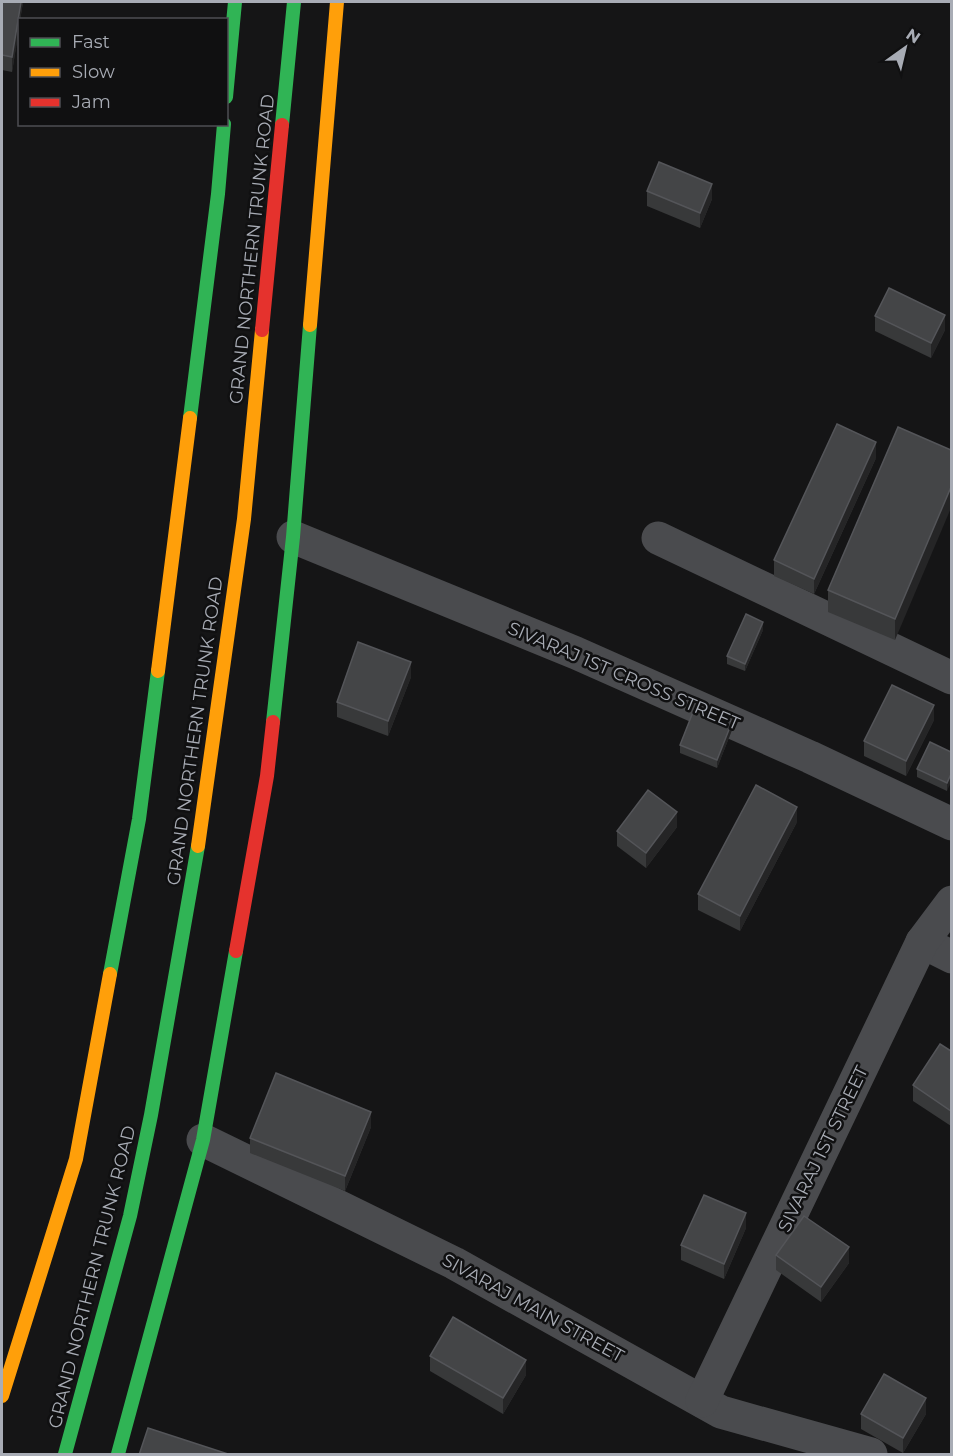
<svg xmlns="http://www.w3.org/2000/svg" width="953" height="1456" font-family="Montserrat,sans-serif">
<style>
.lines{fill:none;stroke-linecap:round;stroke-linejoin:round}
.street{stroke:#4a4b4e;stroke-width:33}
.fast{stroke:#30b455;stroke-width:14}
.slow{stroke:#ff9f0a;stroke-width:14}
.jam{stroke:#e5322d;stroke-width:14}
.wall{fill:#38393a}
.shaded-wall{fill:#252526}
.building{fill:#444547;stroke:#545559;stroke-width:1.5}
.labels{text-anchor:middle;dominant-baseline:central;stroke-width:5;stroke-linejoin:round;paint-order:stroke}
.street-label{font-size:18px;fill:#a8acb5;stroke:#101011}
</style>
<rect width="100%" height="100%" fill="#151516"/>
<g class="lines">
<g class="street">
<path d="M293,537l283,116 234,104 142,67"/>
<path d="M658,538l294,140"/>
<path d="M922,942l30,15"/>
<path d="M203,1140l251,123 267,149 150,42"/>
<path d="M702,1401l220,-459 30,-40"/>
</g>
<g class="fast">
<path d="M226,97l9,-95"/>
<path d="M282,125l12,-123"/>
<path d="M190,418l28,-224 6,-70"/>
<path d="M273,722l20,-185 17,-212"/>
<path d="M110,974l29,-155 19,-148"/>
<path d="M65,1454l65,-238 21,-101 47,-269"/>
<path d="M118,1454l85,-314 33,-189"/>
</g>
<g class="slow">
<path d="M310,325l27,-323"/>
<path d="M158,671l32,-253"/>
<path d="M198,846l46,-327 18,-189"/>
<path d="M2,1396l74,-237 34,-185"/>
</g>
<g class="jam">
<path d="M262,330l20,-205"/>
<path d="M236,951l31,-175 6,-54"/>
</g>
</g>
<g class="wall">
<path d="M2,2h21l-11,70 -10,-2z"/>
<path d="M647,191l65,8 -12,29 -53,-22z"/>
<path d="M875,316l70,14 -14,28 -56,-27z"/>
<path d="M898,427l-3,213 -67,-28v-22z"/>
<path d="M876,458l-62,136 -40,-18v-16z"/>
<path d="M763,630l-18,41 -18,-7v-8z"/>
<path d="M411,677l-23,59 -51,-19v-15z"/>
<path d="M934,720l-28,56 -42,-20v-15z"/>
<path d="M732,730l-15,38 -37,-15v-8z"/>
<path d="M951,752l-4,39 -30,-14v-8z"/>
<path d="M797,822l-57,109 -42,-21v-16z"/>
<path d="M677,827l-31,41 -29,-22v-15z"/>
<path d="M951,1051v75l-38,-25v-16z"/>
<path d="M371,1127l-26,64 -95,-38v-15z"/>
<path d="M746,1228l-22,51 -43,-19v-15z"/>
<path d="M776,1255l73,8 -28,39 -45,-32z"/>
<path d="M430,1356l96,19 -23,39 -73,-43z"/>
<path d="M861,1414h65l-23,39 -42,-24z"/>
</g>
<g class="shaded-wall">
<path d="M21,2h2l-3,18v5l-8,47v-15z"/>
<path d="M712,184v15l-12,29v-15z"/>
<path d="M945,315v15l-14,28v-15z"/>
<path d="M876,442v16l-62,136v-15z"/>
<path d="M951,487v21l-56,132v-21z"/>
<path d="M763,622v8l-18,41v-7z"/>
<path d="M411,662v15l-23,59v-15z"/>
<path d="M934,705v15l-28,56v-15z"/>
<path d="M732,722v8l-15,38v-8z"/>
<path d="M951,774v8l-4,9v-8z"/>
<path d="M797,807v15l-57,109v-15z"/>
<path d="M677,812v15l-31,41v-15z"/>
<path d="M371,1112v15l-26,64v-15z"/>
<path d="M746,1213v15l-22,51v-15z"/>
<path d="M849,1247v16l-28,39v-15z"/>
<path d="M526,1360v15l-23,39v-16z"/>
<path d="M926,1398v16l-23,39v-15z"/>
</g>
<g class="building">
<path d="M2,2h19l-9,55 -10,-2z"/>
<path d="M659,162l53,22 -12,29 -53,-22z"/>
<path d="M889,288l56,27 -14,28 -56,-27z"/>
<path d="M837,424l39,18 -62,137 -40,-19z"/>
<path d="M898,427l53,23v37l-56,132 -67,-29z"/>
<path d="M746,614l17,8 -18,42 -18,-8z"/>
<path d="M358,642l53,20 -23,59 -51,-19z"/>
<path d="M892,685l42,20 -28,56 -42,-20z"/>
<path d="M695,707l37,15 -15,38 -37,-15z"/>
<path d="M930,742l21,10v22l-4,9 -30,-14z"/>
<path d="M756,785l41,22 -57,109 -42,-22z"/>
<path d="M648,790l29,22 -31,41 -29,-22z"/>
<path d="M940,1044l11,7v60l-38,-26z"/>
<path d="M276,1073l95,39 -26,64 -95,-38z"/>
<path d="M704,1195l42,18 -22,51 -43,-19z"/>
<path d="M804,1216l45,31 -28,40 -45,-32z"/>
<path d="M453,1317l73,43 -23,38 -73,-42z"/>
<path d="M884,1374l42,24 -23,40 -42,-24z"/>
<path d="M148,1428l83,27h-92z"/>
</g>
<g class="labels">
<g class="street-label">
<text transform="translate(252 249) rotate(-84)">GRAND NORTHERN TRUNK ROAD</text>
<text transform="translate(624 676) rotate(23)">SIVARAJ 1ST CROSS STREET</text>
<text transform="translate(195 731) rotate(-82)">GRAND NORTHERN TRUNK ROAD</text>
<text transform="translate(823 1149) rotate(-64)">SIVARAJ 1ST STREET</text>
<text transform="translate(92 1277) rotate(-76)">GRAND NORTHERN TRUNK ROAD</text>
<text transform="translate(533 1308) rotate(29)">SIVARAJ MAIN STREET</text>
</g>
</g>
<rect width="953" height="1456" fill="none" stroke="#a8acb5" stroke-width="6"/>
<rect x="18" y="18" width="210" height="108" fill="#101011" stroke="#4d4e53" stroke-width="1.5"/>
<rect x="30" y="38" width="30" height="9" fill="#30b455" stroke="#4d4e53" stroke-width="1.5"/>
<text x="72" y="48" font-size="18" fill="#a8acb5">Fast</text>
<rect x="30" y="68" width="30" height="9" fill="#ff9f0a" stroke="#4d4e53" stroke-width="1.5"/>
<text x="72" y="78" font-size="18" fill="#a8acb5">Slow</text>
<rect x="30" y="98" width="30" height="9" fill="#e5322d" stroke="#4d4e53" stroke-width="1.5"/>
<text x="72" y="108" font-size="18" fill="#a8acb5">Jam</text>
<g transform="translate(905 48) rotate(34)" stroke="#101011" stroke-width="4.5" paint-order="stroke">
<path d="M0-4.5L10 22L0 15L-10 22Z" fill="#a8acb5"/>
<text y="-9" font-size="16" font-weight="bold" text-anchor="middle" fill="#a8acb5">N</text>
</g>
</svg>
